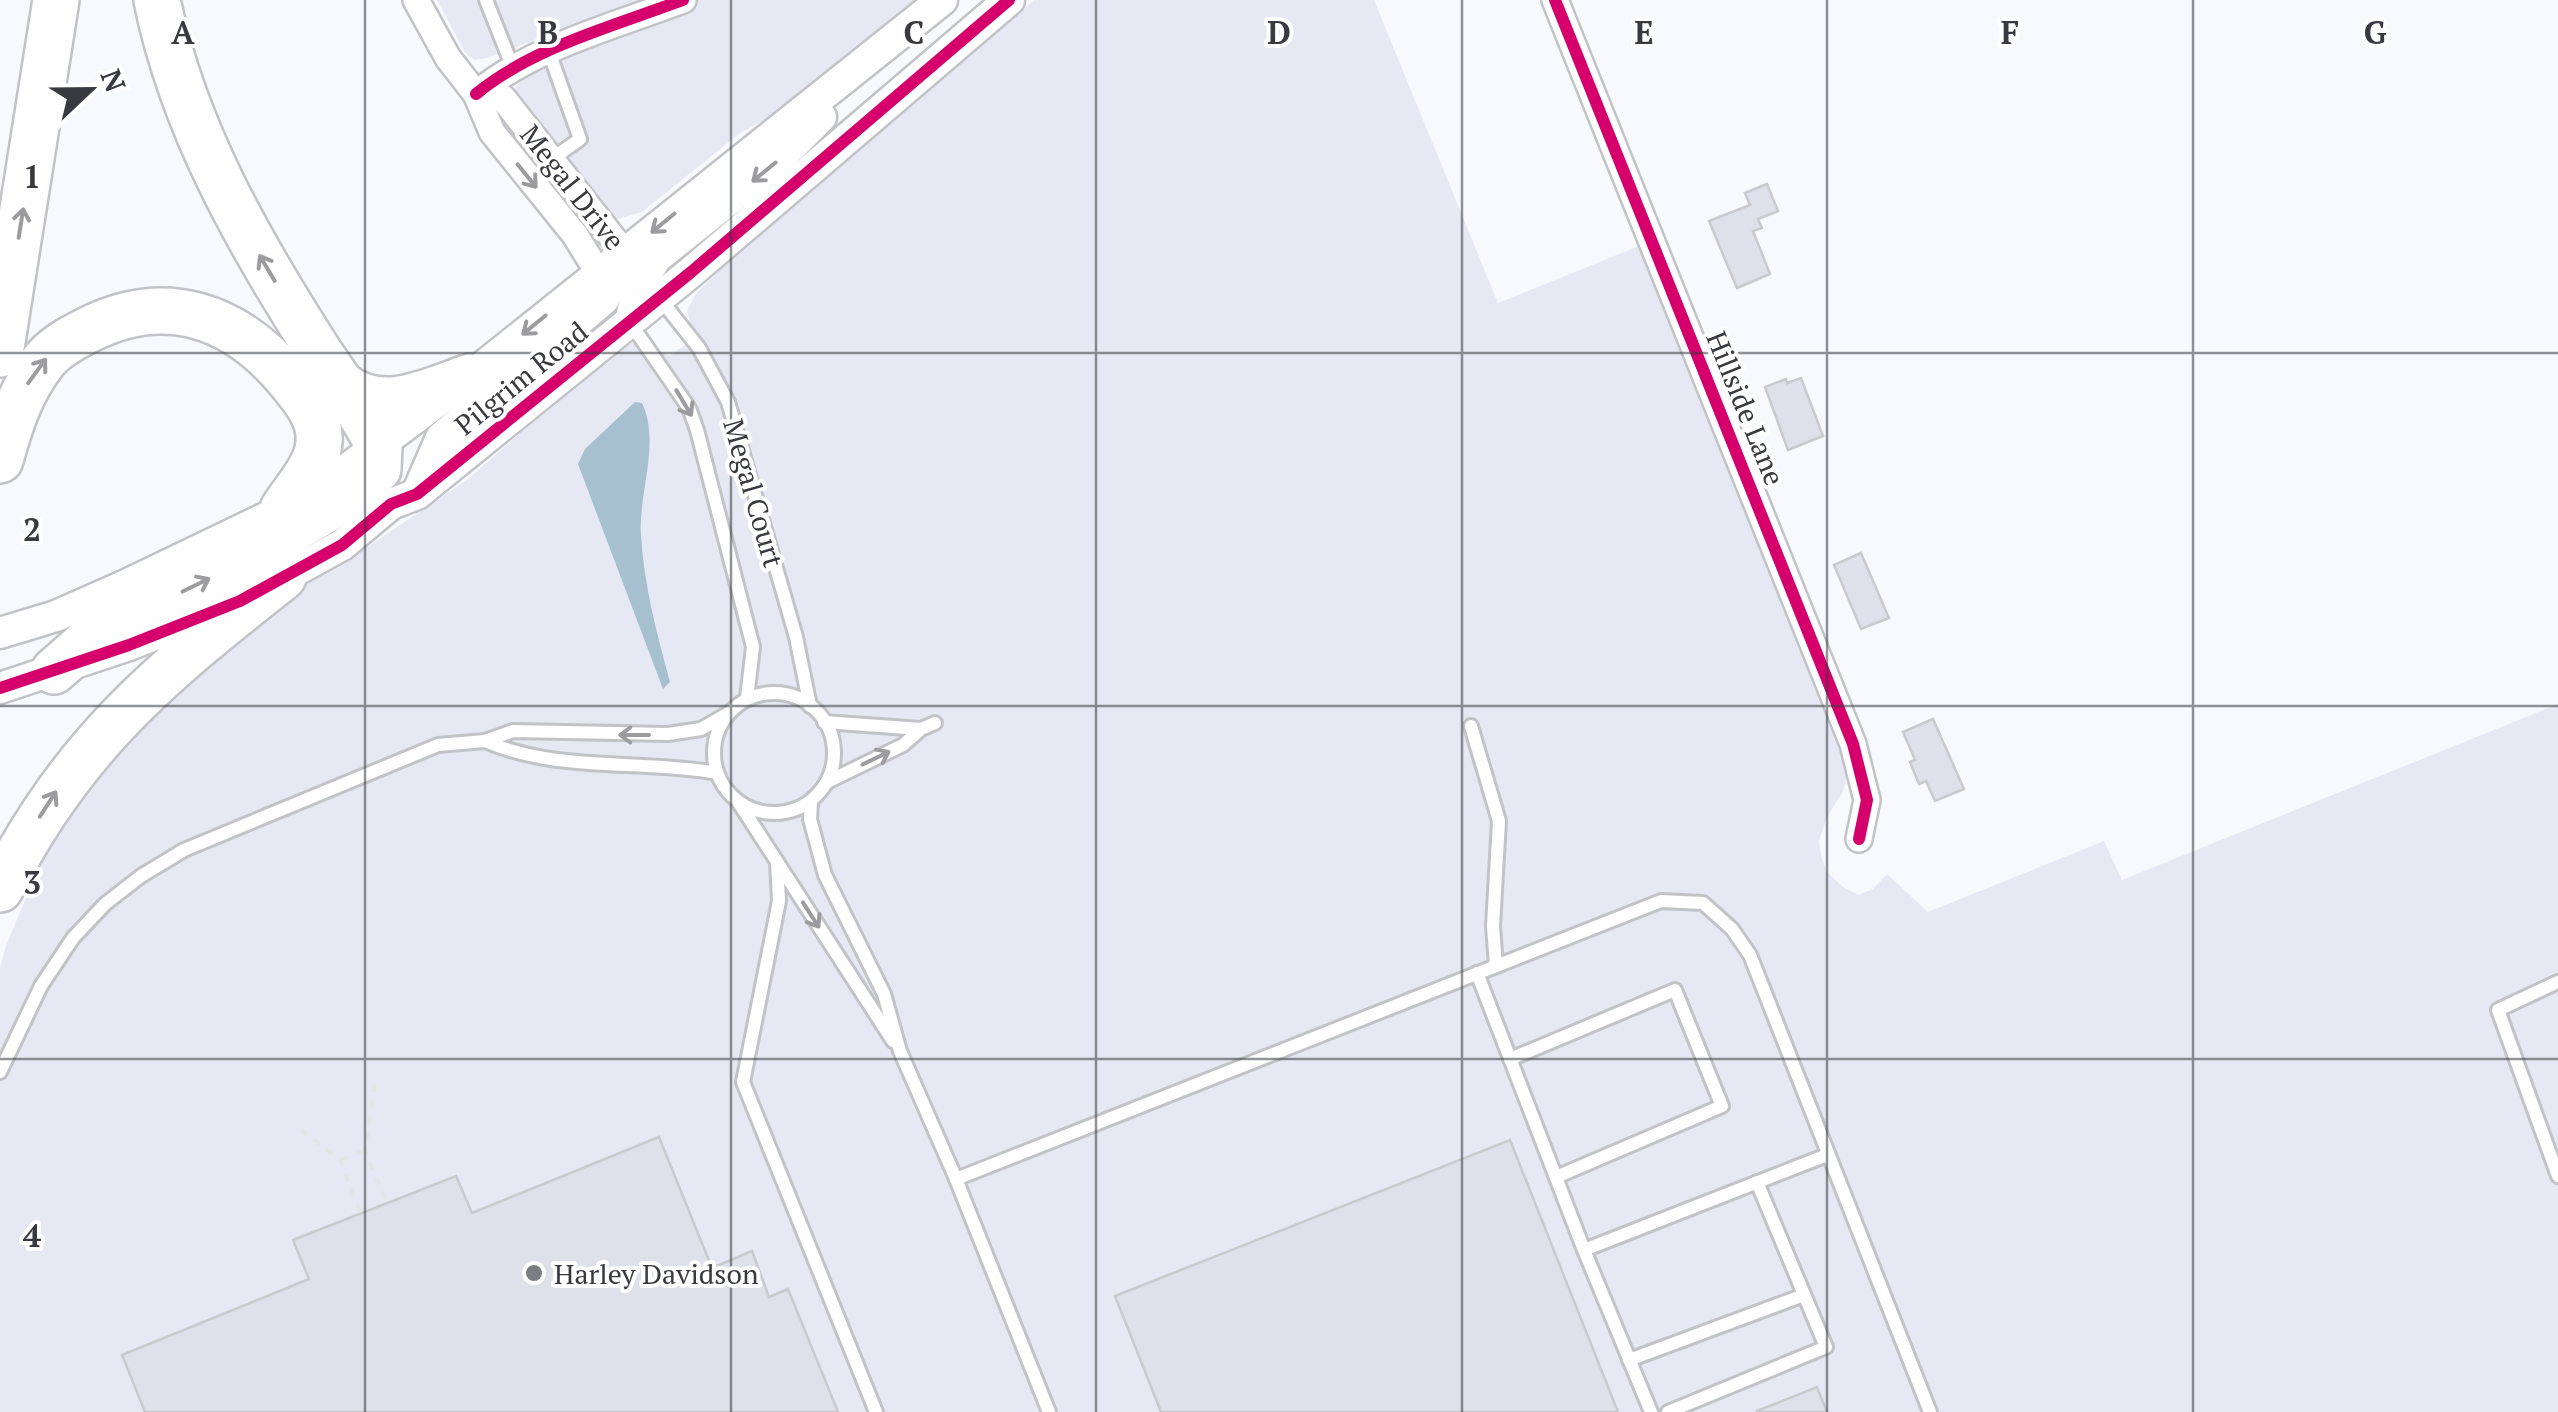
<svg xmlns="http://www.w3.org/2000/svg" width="2558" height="1412" font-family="'PT Serif',serif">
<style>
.built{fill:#e6e9f3}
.water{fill:#a6c0cf}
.building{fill:#dfe1ea;stroke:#c9cace;stroke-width:2.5}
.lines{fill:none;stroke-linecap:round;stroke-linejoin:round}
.service-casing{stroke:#c2c3c6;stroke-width:18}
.minor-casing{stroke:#c2c3c6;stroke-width:30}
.tertiary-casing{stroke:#c2c3c6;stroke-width:35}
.motorway-casing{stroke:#c2c3c6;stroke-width:50}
.path{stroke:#e4e5e6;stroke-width:4;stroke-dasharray:8 8;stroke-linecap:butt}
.service{stroke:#fefeff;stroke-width:12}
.minor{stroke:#fefeff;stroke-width:25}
.tertiary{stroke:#fefeff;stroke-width:30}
.motorway{stroke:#fefeff;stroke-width:45}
.cycleway-casing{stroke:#fff;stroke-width:19}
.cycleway{stroke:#d6006c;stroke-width:12}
.oneway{stroke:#9c9c9f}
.grid{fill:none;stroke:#393a3f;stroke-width:2.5;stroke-opacity:0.55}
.poi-dot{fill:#7c7d82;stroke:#fff;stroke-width:4}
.labels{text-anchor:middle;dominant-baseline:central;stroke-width:8;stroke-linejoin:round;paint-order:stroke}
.street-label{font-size:28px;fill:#393a3f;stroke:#fff}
.poi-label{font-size:28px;fill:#393a3f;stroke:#fff;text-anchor:start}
.grid-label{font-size:32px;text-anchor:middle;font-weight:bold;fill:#393a3f;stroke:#fff;stroke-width:8;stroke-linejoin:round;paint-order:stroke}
</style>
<rect width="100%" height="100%" fill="#f8f9fd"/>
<g class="built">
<path d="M437,0h482l-144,114 -36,20 -97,78 -35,10 -91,-120v-15l6,-8 72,-34 -12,-23 -95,36 -13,2 -9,-8z"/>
<path d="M1034,0h340l124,303 146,-59 199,506 4,25 -4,17 -16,25 -8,24 2,15 6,16 16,15 15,8 15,-6 14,-15 41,38 176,-71 18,39 436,-176v708h-2558v-444l6,-22 36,-87 46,-73 47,-57 111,-108 117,-71 105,-71 149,-130 14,-5 16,1 22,11 25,-17 -7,-28 8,-16 35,-35z"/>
</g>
<path class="water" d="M635,402l7,1c19,40 -4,90 -1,132 3,51 16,99 29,147l-7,7 -85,-225 7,-15z"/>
<g class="building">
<path d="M1767,184l11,27 -20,8 4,9 -9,3 17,43 -33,14 -28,-67 41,-16 -5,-12z"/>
<path d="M1801,378l22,58 -35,14 -23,-63 21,-8 1,4z"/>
<path d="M1861,553l28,65 -28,11 -27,-64z"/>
<path d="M1933,719l31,70 -29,12 -9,-20 -7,3 -9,-22 5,-2 -12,-28z"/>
<path d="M659,1137l53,131 40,-17 17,46 19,-8 50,123h-693l-23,-57 187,-76 -16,-39 163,-64 16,37z"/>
<path d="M1510,1140l108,272h-457l-46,-116z"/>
<path d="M1817,1387l10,25h-69l-1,-1z"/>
</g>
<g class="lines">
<defs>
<g id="service">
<path d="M486,0l27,68"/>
<path d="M549,52l31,87 -28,20"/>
<path d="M661,300l38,48 29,54 68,235 14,69"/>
<path d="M631,324l58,84 8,22 56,217 -6,51"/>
<circle cx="774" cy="753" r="60"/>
<path d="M824,722l97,7"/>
<path d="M1471,726l28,95 -6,105 3,40"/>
<path d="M485,741c74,32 155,18 232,32"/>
<path d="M827,782l76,-37 18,-16 14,-6"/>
<path d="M811,802l-1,17 15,56 59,119 16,57 56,128 93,233"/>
<path d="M739,803l154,238"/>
<path d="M777,862l2,39 -36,181 133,330"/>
<path d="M1477,973l107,277"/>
<path d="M2558,982l-60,28 60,166"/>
<path d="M1510,1059l165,-69 47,116 -166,71"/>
<path d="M0,1072l41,-86 32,-48 32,-34 36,-28 43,-26 254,-105 47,-4 28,-10 155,3 33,-5 26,-15"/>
<path d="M956,1179l705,-278 42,2 29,26 18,26 180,457"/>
<path d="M1629,1360l175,-65"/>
<path d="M1651,1412l-67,-162 243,-95"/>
<path d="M1668,1412l158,-65 -69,-165"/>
</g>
<g id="minor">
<path d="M416,0l32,58 28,36 16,38 83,103 34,55"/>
<path d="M1555,0l298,744 14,56 -8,39"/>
<path d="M476,94l27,4 131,167"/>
<path d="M476,94c57,-47 138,-68 207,-94"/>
</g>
<g id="tertiary">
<path d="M630,322l8,-35 18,-29 118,-94 47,-47"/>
<path d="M418,491l23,-53 163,-139 19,-42"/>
<path d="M0,633l56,-17 68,-30 148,-71 75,-46 123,-92 472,-377"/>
<path d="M0,688l129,-43 111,-44 102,-56 49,-41 26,-10 273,-221 319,-273"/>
</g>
<g id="motorway">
<path d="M0,354l56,-354"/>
<path d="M342,385c42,31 84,7 128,-8"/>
<path d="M0,460c10,-36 20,-68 43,-98 11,-14 27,-23 43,-31 79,-41 150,-16 204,50 14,17 31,37 29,61 -1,24 -24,48 -36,67"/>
<path d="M54,671l43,-38 119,-57 144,-87 18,-20 1,-22 -6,-12c-16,-29 -36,-56 -54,-83 -70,-109 -136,-224 -162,-352"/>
<path d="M0,889c72,-144 160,-215 283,-312"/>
</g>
</defs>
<use href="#service" class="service-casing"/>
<use href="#minor" class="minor-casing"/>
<use href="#tertiary" class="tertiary-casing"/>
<use href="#motorway" class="motorway-casing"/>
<g class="path">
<path d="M375,1084l-10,66 22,54"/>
<path d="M301,1130l39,30 21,54"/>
<path d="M342,1160l23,-10"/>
</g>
<use href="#service" class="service"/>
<use href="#minor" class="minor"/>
<use href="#tertiary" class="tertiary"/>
<use href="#motorway" class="motorway"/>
<defs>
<g id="cycleway">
<path d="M1555,0l298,744 14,56 -8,39"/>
<path d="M476,94c57,-47 138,-68 207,-94"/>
<path d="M0,688l129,-43 111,-44 102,-56 49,-41 26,-10 273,-221 319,-273"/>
</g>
</defs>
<use href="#cycleway" class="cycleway-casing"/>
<use href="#cycleway" class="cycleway"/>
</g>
<defs><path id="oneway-shaft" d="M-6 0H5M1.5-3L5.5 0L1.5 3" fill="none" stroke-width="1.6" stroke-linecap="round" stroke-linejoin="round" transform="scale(2.5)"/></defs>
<g class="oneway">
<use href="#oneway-shaft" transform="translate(764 172) rotate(141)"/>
<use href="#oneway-shaft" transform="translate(527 176) rotate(51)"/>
<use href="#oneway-shaft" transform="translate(21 223) rotate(-81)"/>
<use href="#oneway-shaft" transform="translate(663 223) rotate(141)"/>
<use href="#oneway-shaft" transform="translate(267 268) rotate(-121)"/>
<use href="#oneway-shaft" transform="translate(534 325) rotate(141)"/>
<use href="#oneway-shaft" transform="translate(37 371) rotate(-54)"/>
<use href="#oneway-shaft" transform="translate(684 403) rotate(59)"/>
<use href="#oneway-shaft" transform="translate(196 585) rotate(-26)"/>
<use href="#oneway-shaft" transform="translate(634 735) rotate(180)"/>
<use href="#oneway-shaft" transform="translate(876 758) rotate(-26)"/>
<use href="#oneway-shaft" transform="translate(48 804) rotate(-57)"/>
<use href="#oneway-shaft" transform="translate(811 915) rotate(57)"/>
</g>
<path class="grid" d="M365,0v1412M731,0v1412M1096,0v1412M1462,0v1412M1827,0v1412M2193,0v1412M0,353h2558M0,706h2558M0,1059h2558"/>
<circle class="poi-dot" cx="534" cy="1273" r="10"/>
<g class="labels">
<g class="street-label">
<text transform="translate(573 187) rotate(52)">Megal Drive</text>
<text transform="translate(521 378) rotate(-39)">Pilgrim Road</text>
<text transform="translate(1746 408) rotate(68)">Hillside Lane</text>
<text transform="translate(754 493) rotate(74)">Megal Court</text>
</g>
<g class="poi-label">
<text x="554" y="1273">Harley Davidson</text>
</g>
</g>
<g class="grid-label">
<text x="183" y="44">A</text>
<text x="548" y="44">B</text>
<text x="914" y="44">C</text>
<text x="1279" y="44">D</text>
<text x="1644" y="44">E</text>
<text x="2010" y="44">F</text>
<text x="2375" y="44">G</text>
<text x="32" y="188">1</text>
<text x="32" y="541">2</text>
<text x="32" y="894">3</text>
<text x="32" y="1247">4</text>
</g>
<g transform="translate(90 90) rotate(68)" stroke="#ffffff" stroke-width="8" paint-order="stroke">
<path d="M0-8L18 38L0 25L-18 38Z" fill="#393a3f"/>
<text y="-15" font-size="28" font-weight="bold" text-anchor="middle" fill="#393a3f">N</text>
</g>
</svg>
